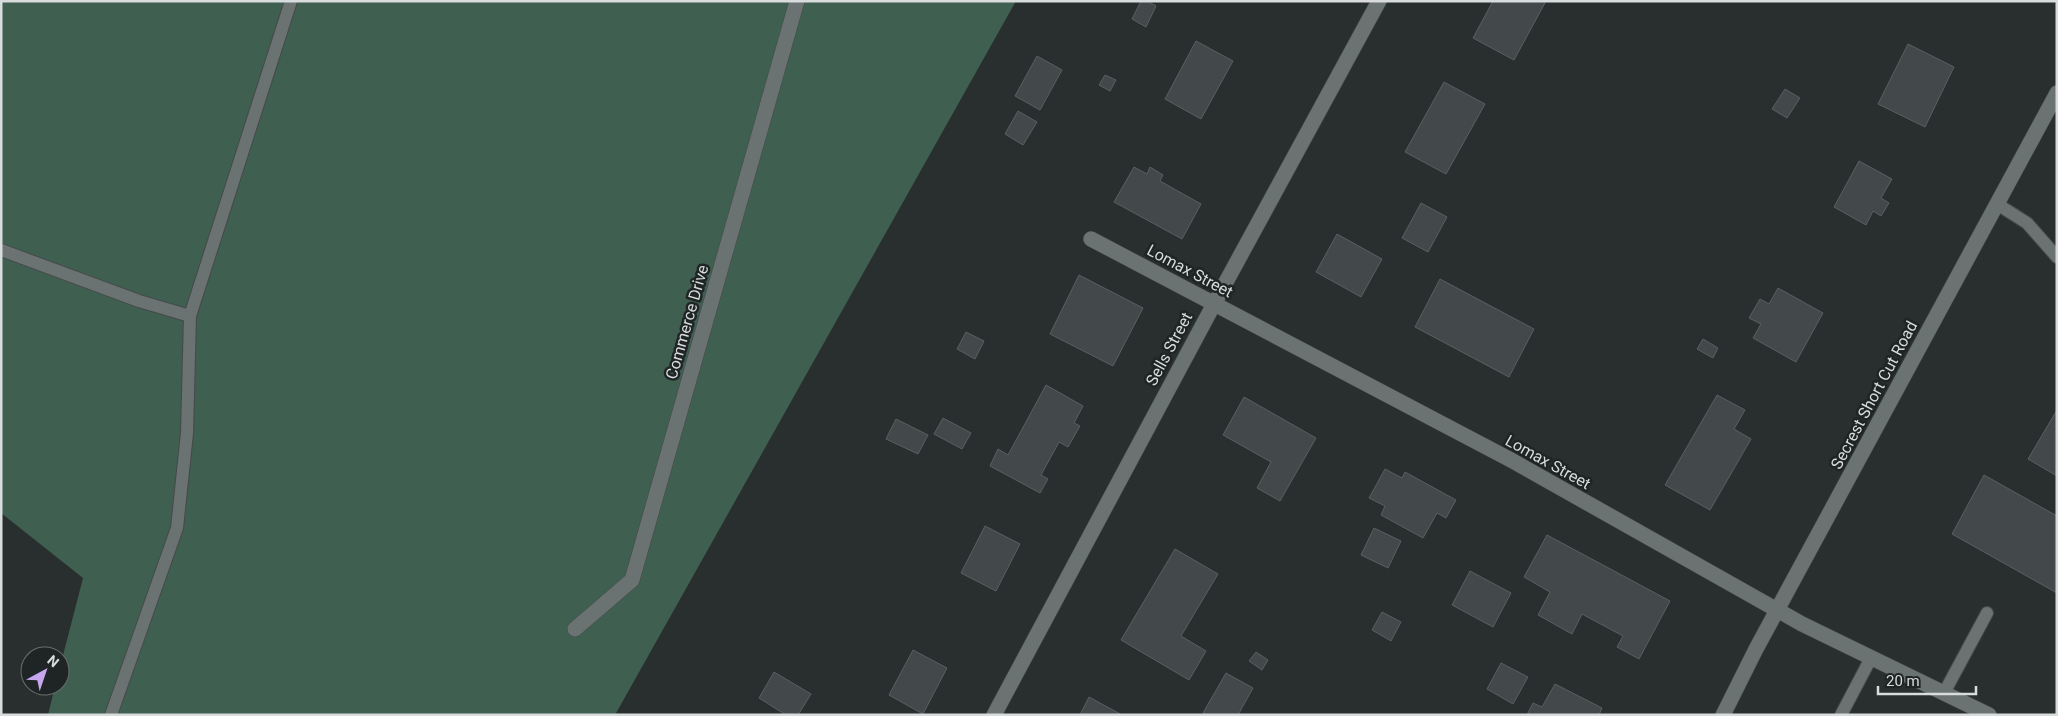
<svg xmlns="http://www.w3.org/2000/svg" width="2058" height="716" font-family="Roboto,sans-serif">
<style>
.green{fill:#3f5f50}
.building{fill:#43494b;stroke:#5a6062}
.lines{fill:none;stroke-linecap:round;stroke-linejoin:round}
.lane-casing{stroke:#45494a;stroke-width:14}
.street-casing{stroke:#45494a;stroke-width:16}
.secondary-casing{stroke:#45494a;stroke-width:16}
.lane{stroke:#6b7272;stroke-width:12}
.street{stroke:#6b7272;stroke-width:15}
.secondary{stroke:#6b7272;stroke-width:15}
.labels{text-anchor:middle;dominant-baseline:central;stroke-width:5;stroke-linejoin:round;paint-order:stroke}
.street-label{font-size:16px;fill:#d8dcdc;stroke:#1f2425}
</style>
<rect width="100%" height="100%" fill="#292e2f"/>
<path class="green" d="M1,1h1015l-401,714h-567l7,-29h5v-19l23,-89 -82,-65z"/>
<g class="building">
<path d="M1141,1h6l9,5 -10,21 -14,-8z"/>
<path d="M1493,1h53l-32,59 -41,-22z"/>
<path d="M1196,41l37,20 -32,58 -36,-20z"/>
<path d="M1908,44l46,23 -29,60 -47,-23z"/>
<path d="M1037,56l25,14 -22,40 -25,-14z"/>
<path d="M1105,75l11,5 -6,11 -11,-6z"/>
<path d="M1444,82l41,22 -39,70 -41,-22z"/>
<path d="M1785,89l15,9 -13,20 -15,-9z"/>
<path d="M1018,111l19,11 -14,23 -18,-11z"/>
<path d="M1859,161l33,18 -11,19 8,5 -8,13 -8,-5 -7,14 -32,-18z"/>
<path d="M1134,167l13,7 3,-7 13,8 -3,6 41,23 -19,35 -68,-37z"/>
<path d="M1421,203l26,14 -19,35 -26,-14z"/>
<path d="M1337,234l45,25 -21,38 -45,-25z"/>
<path d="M1079,275l64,33 -30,58 -63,-32z"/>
<path d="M1440,279l94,50 -25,48 -94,-50z"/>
<path d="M1778,288l45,25 -27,49 -43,-24 8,-14 -12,-6 11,-19 9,5z"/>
<path d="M966,332l18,9 -9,18 -18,-10z"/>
<path d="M1703,339l15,9 -5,10 -16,-9z"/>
<path d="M1046,385l37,21 -9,17 6,3 -12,21 -9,-5 -18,33 7,4 -8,14 -50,-27 8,-17 10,6z"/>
<path d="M1717,395l28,15 -11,19 17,10 -41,71 -45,-25z"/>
<path d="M1244,397l72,41 -36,63 -23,-13 14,-26 -48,-27z"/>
<path d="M2057,410v66l-29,-17z"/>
<path d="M943,418l28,15 -9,16 -28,-15z"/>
<path d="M896,419l32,16 -10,19 -32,-15z"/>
<path d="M1385,469l17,9 3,-6 51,28 -10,18 -9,-5 -14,25 -42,-23 4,-9 -16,-8z"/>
<path d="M1984,475l73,41v77l-105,-59z"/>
<path d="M985,526l35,18 -24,47 -35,-18z"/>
<path d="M1374,528l27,13 -13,27 -27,-13z"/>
<path d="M1547,535l123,66 -31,58 -22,-12 6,-11 -41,-22 -10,20 -34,-19 12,-23 -26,-15z"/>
<path d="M1175,549l43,25 -37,62 25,15 -17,29 -68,-40z"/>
<path d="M1470,571l41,22 -18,34 -41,-22z"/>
<path d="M1382,612l19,10 -10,19 -19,-11z"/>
<path d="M913,650l34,18 -24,46 -34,-19z"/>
<path d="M1256,652l12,8 -6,10 -13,-9z"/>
<path d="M1501,663l27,14 -15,27 -26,-15z"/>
<path d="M774,672l37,22 -13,21h-12l-27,-17z"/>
<path d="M1226,673l27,15 -15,27h-31l-4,-2z"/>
<path d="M1555,684l47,24 -3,7h-72l6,-12 9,4z"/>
<path d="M1089,697l33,18h-42z"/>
</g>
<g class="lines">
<defs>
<g id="lane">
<path d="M1997,204l30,19 30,34"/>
<path d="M1,250l138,51 51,15"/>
<path d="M1944,693l43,-80"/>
<path d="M111,715l66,-187 10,-95 3,-117 101,-315"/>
<path d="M1841,715l30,-57"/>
</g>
<g id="street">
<path d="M1091,239l420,221 291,164 187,91"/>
<path d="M575,629l57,-49 165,-579"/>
<path d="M994,715l220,-411 165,-303"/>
</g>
<path id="secondary" d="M1723,715l33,-66 301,-556"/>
</defs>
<use href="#lane" class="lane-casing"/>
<use href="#street" class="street-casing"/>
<use href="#secondary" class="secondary-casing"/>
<use href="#lane" class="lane"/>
<use href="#street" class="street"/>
<use href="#secondary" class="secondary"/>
</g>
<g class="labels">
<g class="street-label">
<text transform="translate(1190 271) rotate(28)">Lomax Street</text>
<text transform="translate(687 322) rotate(-74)">Commerce Drive</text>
<text transform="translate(1169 349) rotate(-62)">Sells Street</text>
<text transform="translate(1874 395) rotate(-62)">Secrest Short Cut Road</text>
<text transform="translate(1548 462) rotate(29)">Lomax Street</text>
</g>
</g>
<rect width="2058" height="716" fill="none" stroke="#d8dcdc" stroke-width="5"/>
<g transform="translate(45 671) rotate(40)"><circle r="24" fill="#1f2425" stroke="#696e6e"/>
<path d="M0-4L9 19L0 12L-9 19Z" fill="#c7a6f0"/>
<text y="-8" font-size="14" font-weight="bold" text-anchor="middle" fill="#d8dcdc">N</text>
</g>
<path d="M1878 686v8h98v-8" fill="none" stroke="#d8dcdc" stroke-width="2.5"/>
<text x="1886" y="686" font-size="15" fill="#d8dcdc" stroke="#1f2425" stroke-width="4" paint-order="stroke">20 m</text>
</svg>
